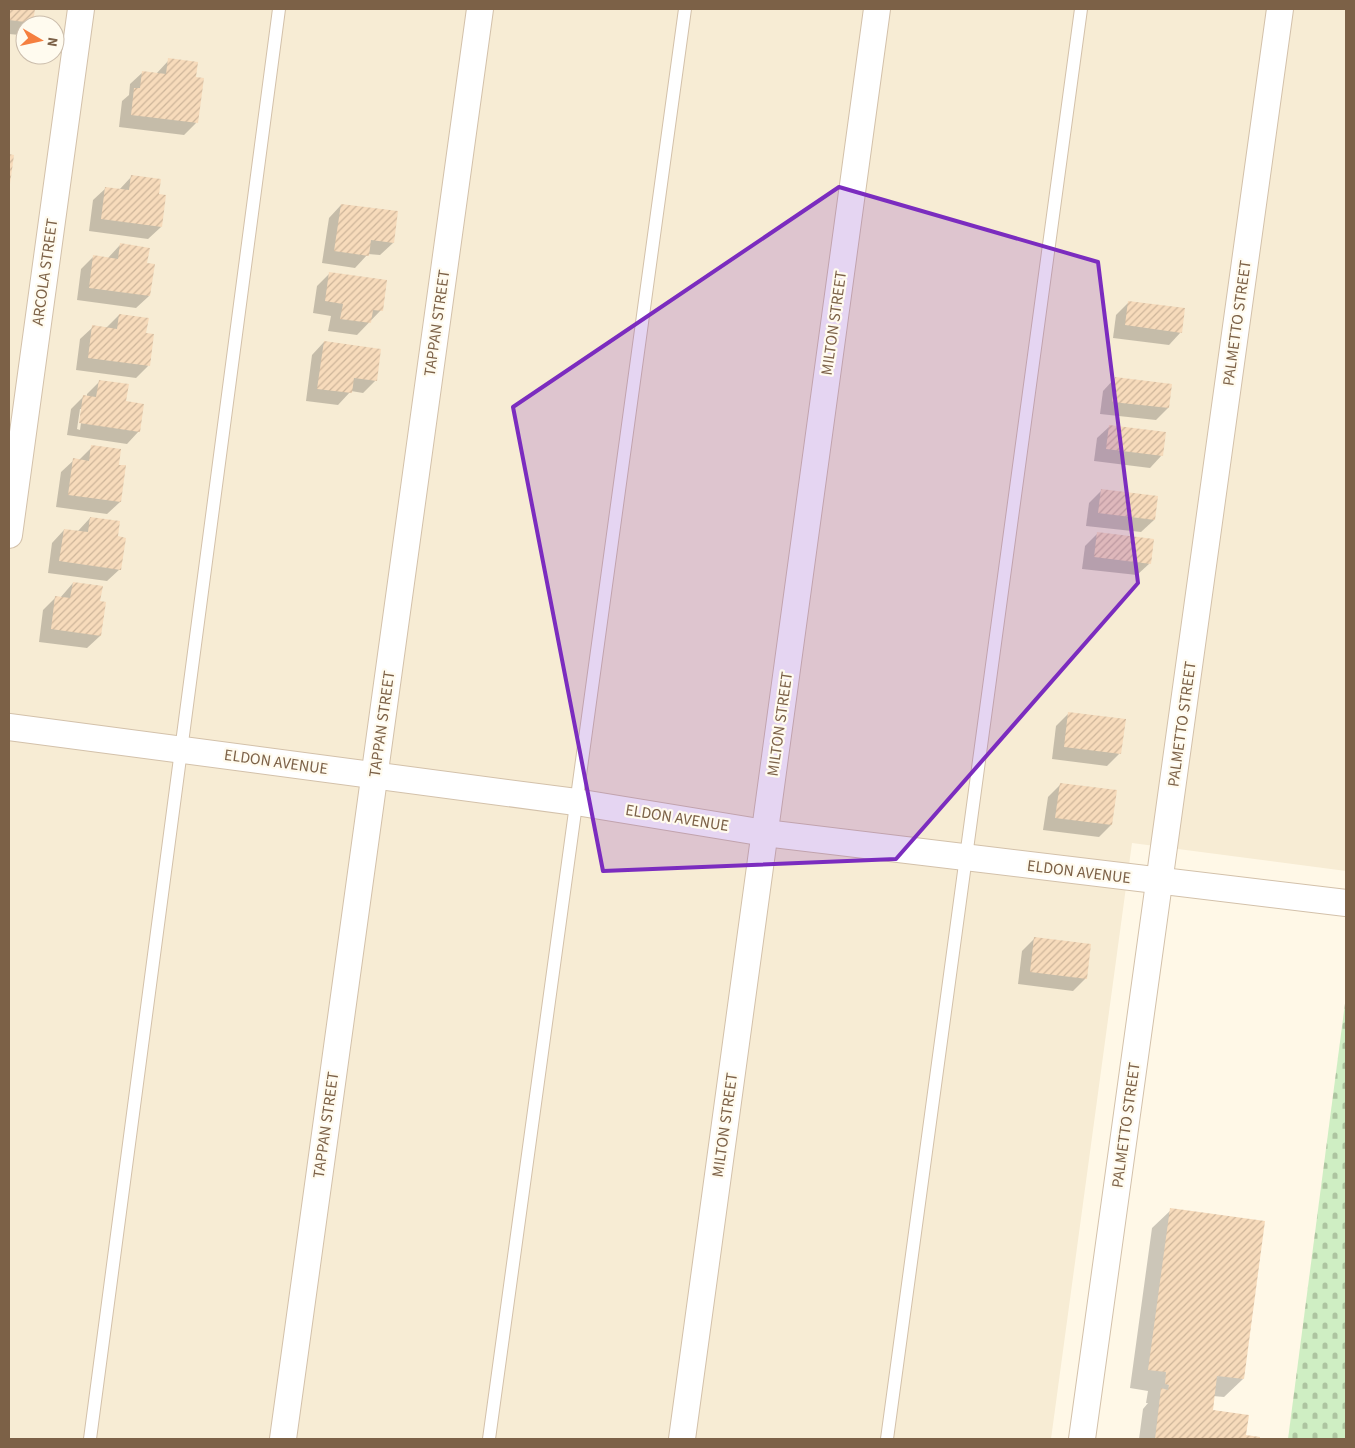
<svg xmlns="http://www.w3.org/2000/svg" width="1355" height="1448" font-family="'Source Sans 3',sans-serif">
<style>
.residential{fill:#f7ecd4;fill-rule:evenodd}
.cemetery{fill:url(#cemetery-stones)}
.shadow{fill:#0003;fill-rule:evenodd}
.building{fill:url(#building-hatch)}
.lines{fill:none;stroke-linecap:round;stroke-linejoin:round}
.lane-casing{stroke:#d3c1aa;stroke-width:14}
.street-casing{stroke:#d3c1aa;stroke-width:28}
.lane{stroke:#fff;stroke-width:12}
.street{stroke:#fff;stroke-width:26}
.marked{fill:#7b2cbf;fill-opacity:0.2;stroke:#7b2cbf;stroke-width:4;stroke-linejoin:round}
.labels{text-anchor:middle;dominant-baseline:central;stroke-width:4.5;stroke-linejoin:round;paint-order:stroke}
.street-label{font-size:16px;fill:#7c6147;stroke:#fffbef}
</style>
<defs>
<pattern id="cemetery-stones" width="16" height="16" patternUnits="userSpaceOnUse" patternTransform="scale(1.25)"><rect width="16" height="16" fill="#cfeec3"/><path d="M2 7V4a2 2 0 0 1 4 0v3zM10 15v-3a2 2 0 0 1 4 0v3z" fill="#adc4a0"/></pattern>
<pattern id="building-hatch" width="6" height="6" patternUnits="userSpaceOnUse" patternTransform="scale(1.25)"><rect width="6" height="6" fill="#f7dbbb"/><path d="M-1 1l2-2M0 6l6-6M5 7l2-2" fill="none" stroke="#cdb59a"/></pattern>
</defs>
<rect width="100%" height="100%" fill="#fff8e7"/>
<path class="residential" d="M9,9h1337v862l-214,-28 -81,596h-1042zM25,25h30v30h-30z"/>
<path class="cemetery" d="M1346,996v443h-58z"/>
<g class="shadow">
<path d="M9,9h25l-2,14 -2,2h-5v5l-5,5 -11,-1z"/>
<path d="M169,60l26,18 1,45 -12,12 -65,-8 3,-26 7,-6 1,-11 13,-12 13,2z"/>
<path d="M132,176l26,19 3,32 -13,12 -59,-8 4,-31 13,-12 13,2z"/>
<path d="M341,205l56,7 -4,31 -13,12 -12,-1 -13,14 -33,-5 7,-45z"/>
<path d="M120,245l26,19 3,32 -13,12 -59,-8 4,-31 13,-13 14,2z"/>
<path d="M329,274l52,36 -24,25 -29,-4 3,-15 -18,-3 4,-27z"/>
<path d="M1128,303l53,29 -12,13 -56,-7 3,-23z"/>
<path d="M119,315l26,19 3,32 -12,12 -60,-8 4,-31 13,-12h14z"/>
<path d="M324,342l52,38 -13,13 -12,-2 -13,14 -32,-4 6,-46z"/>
<path d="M1115,378l53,30 -12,12 -56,-6 3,-23z"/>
<path d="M100,381l25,21 14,29 -12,13 -60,-9 4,-26 13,-13 3,1v-3zM80,409h3l-3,21 -3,-1z"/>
<path d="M1110,426l52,29 -12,13 -56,-7 3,-23z"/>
<path d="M92,447l26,19 2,36 -13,12 -51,-7 5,-35 13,-12h5z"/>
<path d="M1102,490l52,30 -13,12 -55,-6 3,-23z"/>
<path d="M90,518l27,19 3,32 -13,12 -59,-8 4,-30 12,-13 14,1z"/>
<path d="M1097,534l53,29 -13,12 -55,-6 3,-23z"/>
<path d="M73,583l26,19 5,1 -4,33 -13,12 -48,-6 4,-32 13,-13 4,1z"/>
<path d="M1069,713l51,40 -13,13 -55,-7 4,-33z"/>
<path d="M1060,785l51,40 -12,12 -56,-7 5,-33z"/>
<path d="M1035,938l51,40 -13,13 -55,-7 4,-33z"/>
<path d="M1171,1210l72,169 -19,18 -11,-1 -2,15 34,25 14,2v1h-120l4,-30 5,-6h-2l2,-12 -18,-3 22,-160z"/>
</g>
<g class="building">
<path d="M9,9h26l-2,14 -24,-3z"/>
<path d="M168,58l30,4 -2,15 8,1 -6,45 -67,-8 3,-27h6l2,-17 24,3z"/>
<path d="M9,154l5,1 -4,29h-1z"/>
<path d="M131,175l30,4 -2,15 7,1 -4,32 -61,-8 4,-32 24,3z"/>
<path d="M341,204l57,7 -4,32 -23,-3 -2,16 -35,-5z"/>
<path d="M120,243l30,5 -3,15 8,1 -5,32 -61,-8 4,-33 25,4z"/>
<path d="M329,272l58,8 -4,31 -10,-1 -2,13 -31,-4 3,-15 -18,-3z"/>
<path d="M1128,301l57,7 -3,25 -57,-8z"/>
<path d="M119,314l30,4 -3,15 8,1 -4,32 -62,-8 4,-33 25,4z"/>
<path d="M324,341l57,8 -4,32 -23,-3 -2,15 -35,-4z"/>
<path d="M1115,377l57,7 -3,24 -57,-6z"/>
<path d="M99,380l30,4 -3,17 18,3 -4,28 -61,-9 4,-28 13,2z"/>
<path d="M1109,425l57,7 -3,24 -57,-7z"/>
<path d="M91,445l30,4 -2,16h7l-5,37 -53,-7 5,-37 16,3z"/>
<path d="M1101,489l57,7 -3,24 -57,-7z"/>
<path d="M90,517l30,4 -2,15 8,2 -5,32 -62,-9 5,-32 24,3z"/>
<path d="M1097,532l57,7 -3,25 -57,-7z"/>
<path d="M73,582l30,4 -3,15 6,1 -5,34 -50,-7 4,-33 15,2z"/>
<path d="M1068,712l58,7 -5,35 -57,-7z"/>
<path d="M1060,783l57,7 -5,35 -57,-7z"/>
<path d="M1034,937l57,7 -4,35 -57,-7z"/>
<path d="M1170,1208l95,13 -21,158 -27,-3 -4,34 36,5 -3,20 14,2v2h-105l6,-51 7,2 1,-5 -4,-1 1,-12 -18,-2z"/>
</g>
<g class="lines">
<defs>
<g id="lane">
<path d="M90,1439l189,-1430"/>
<path d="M489,1439l196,-1430"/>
<path d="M887,1439l194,-1430"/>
</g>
<g id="street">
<path d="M9,535l72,-526"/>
<path d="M9,727l567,75 189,31 581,70"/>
<path d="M283,1439l197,-1430"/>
<path d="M682,1439l195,-1430"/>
<path d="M1082,1439l198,-1430"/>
</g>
</defs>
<use href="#lane" class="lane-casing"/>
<use href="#street" class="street-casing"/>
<use href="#lane" class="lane"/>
<use href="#street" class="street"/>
</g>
<path class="marked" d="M839,187l259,75 40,321 -242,276 -293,12 -90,-464z"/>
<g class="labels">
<g class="street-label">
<text transform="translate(45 272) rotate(-82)">ARCOLA STREET</text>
<text transform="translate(437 323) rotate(-82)">TAPPAN STREET</text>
<text transform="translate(834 323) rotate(-82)">MILTON STREET</text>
<text transform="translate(1237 323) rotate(-82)">PALMETTO STREET</text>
<text transform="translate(382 724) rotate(-82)">TAPPAN STREET</text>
<text transform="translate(780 724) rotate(-82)">MILTON STREET</text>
<text transform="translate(1182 724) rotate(-82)">PALMETTO STREET</text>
<text transform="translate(276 762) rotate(8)">ELDON AVENUE</text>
<text transform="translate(677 818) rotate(9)">ELDON AVENUE</text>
<text transform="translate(1079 872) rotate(7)">ELDON AVENUE</text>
<text transform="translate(326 1125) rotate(-82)">TAPPAN STREET</text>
<text transform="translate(725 1125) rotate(-82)">MILTON STREET</text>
<text transform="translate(1126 1125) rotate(-82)">PALMETTO STREET</text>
</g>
</g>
<rect width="1355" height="1448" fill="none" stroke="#7c6147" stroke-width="20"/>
<g transform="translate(40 40) rotate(99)"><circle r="24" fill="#fffbef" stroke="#cbbdac"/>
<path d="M0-4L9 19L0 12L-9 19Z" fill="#f57f3f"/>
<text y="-8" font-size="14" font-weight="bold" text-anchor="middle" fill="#7c6147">N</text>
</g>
</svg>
